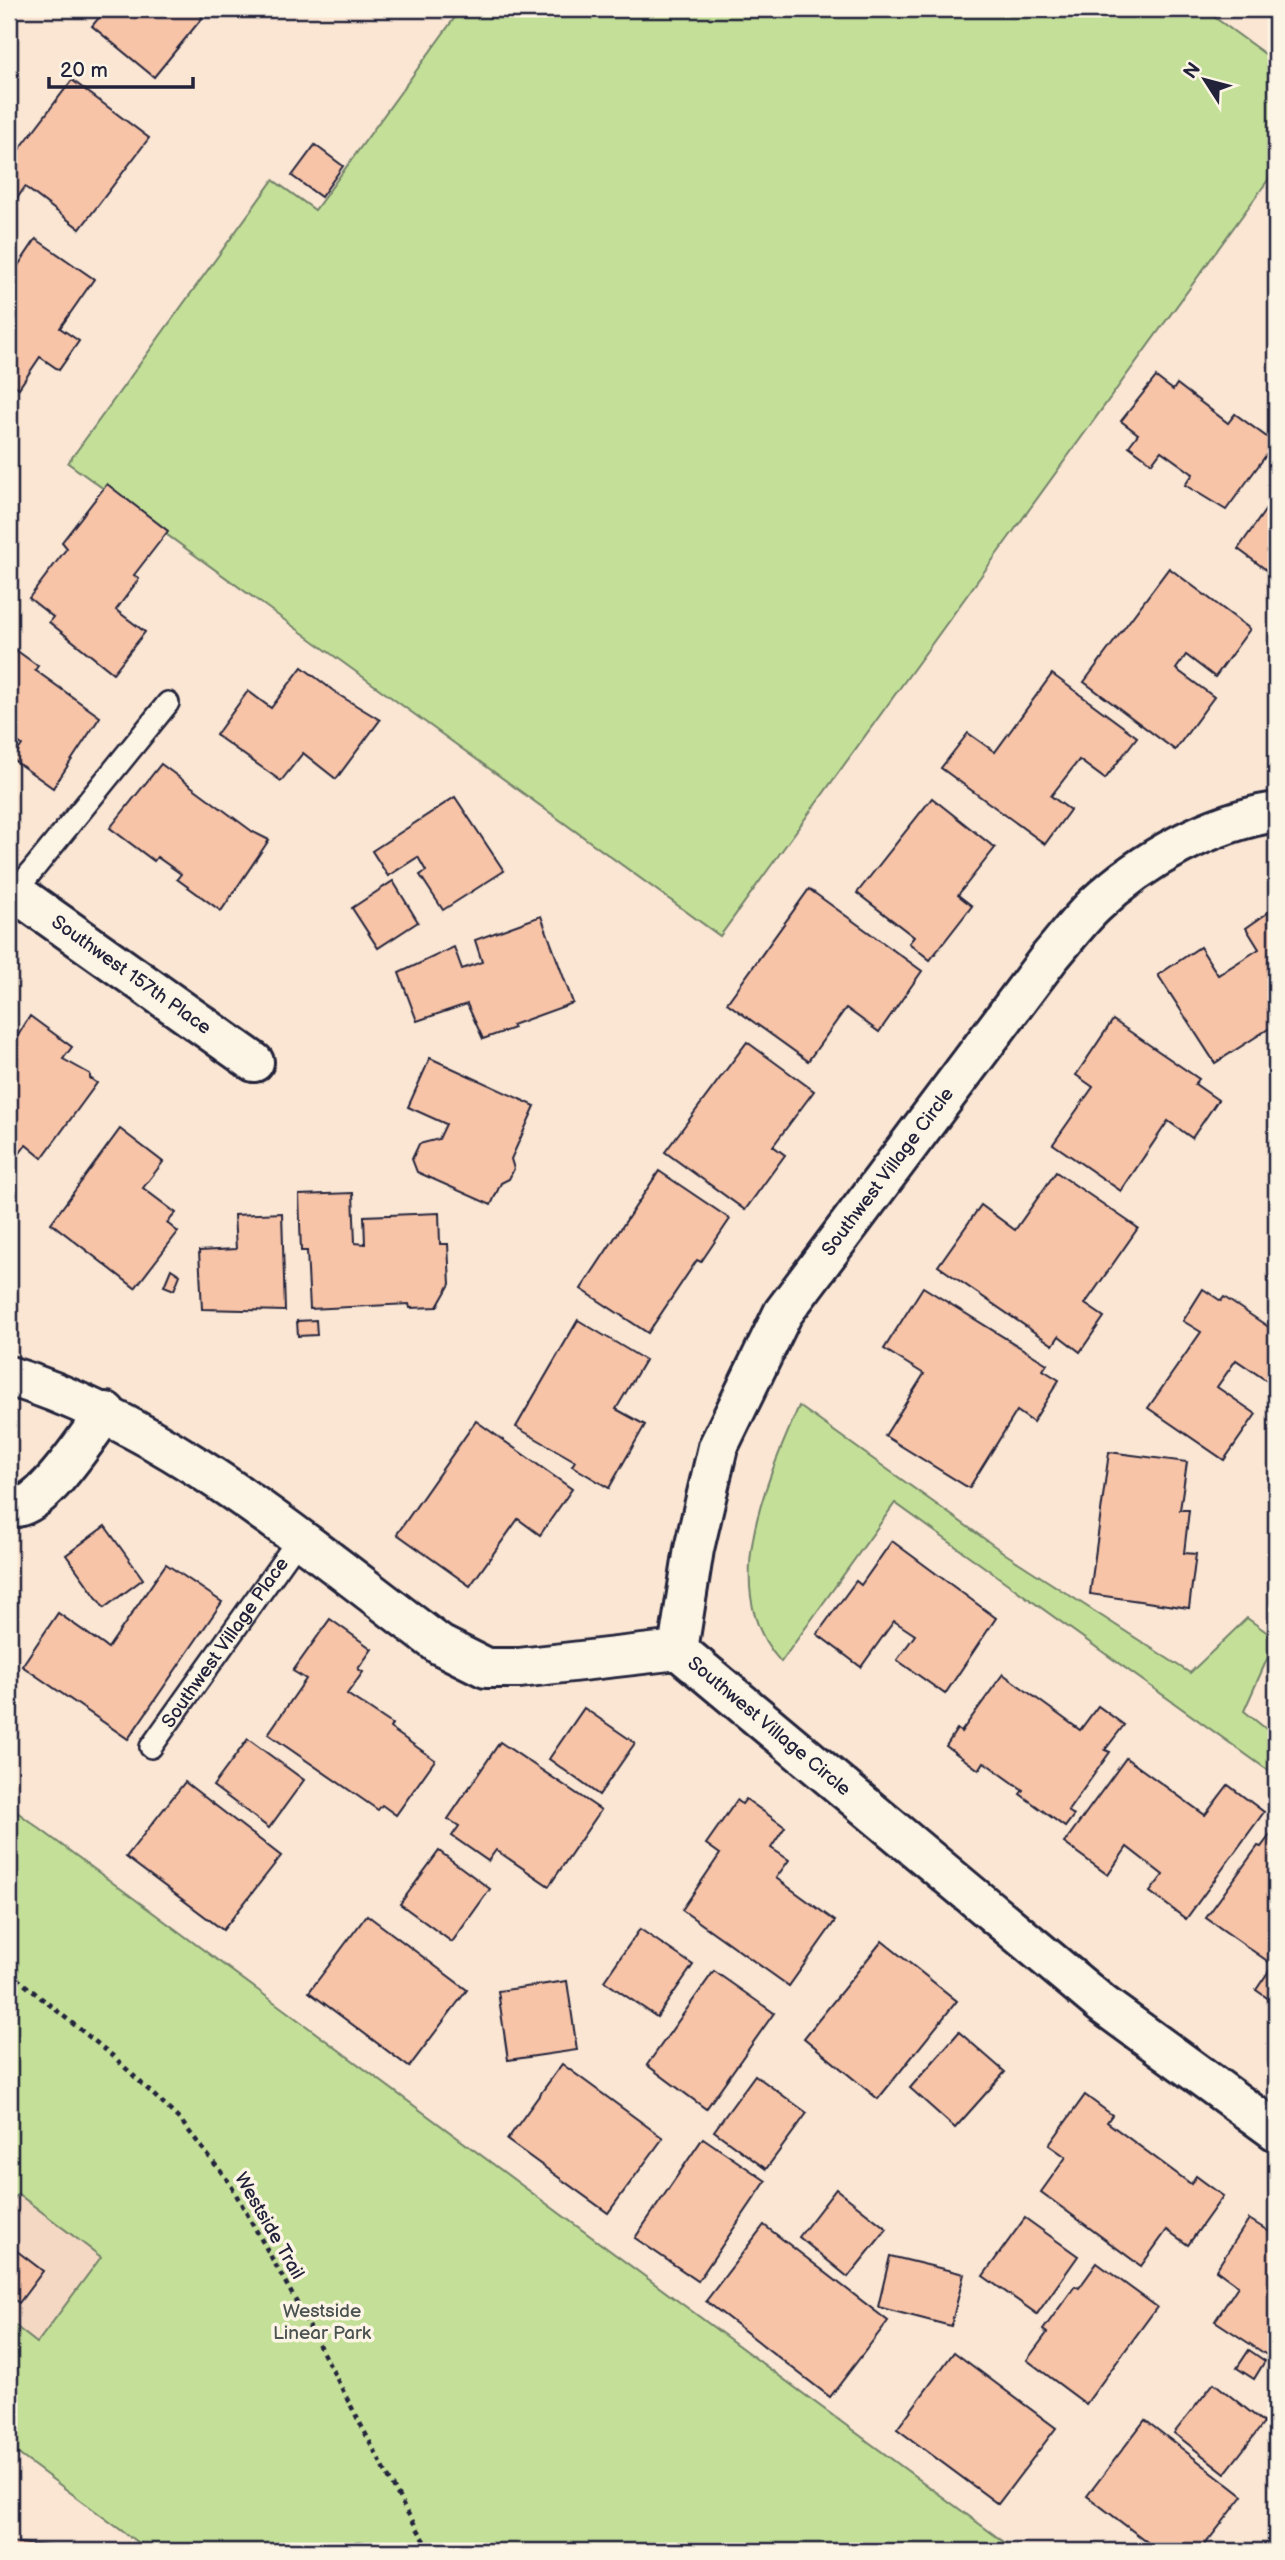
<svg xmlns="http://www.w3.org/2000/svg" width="1285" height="2560" font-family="'Balsamiq Sans',sans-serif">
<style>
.built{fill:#f5d8c3}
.green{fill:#c4e098;stroke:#73816a;stroke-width:2}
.building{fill:#f7c4a8;stroke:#22223b;stroke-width:2}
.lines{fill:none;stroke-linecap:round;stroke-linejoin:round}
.lane-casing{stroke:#22223b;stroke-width:26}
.street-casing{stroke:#22223b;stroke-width:44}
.path{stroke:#22223b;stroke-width:4.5;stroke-dasharray:5 5;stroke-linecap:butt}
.lane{stroke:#fcf5e5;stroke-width:21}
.street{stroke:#fcf5e5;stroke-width:38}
.labels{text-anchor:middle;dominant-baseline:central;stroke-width:7;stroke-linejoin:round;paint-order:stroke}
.street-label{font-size:19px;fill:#22223b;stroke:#fcf5e5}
.park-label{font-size:19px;fill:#4a5252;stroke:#fcf5e5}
</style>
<rect width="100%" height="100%" fill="#fae6d3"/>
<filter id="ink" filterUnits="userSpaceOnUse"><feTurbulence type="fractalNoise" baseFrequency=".0143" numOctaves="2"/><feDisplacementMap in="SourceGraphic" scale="14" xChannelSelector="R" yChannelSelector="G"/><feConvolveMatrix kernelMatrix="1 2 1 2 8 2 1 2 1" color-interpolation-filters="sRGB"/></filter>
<g filter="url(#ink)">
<path class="built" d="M17,2194l84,63 -64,86 -28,-22v-116z"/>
<g class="green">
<path d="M461,9h742l73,53v107l-556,767 -652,-473 205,-283 42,30z"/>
<path d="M799,1406l208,149 183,118 57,-55 29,21 -32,72 32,26v39l-381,-273 -114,159c-65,-70 -14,-182 18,-256z"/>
<path d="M9,1806l54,40 953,705h-867l-140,-104v-126l28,22 64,-86 -83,-63 -9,11z"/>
</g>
<g class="building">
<path d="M106,9h90l-2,2 9,6 -49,60 -62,-51z"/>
<path d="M72,80l77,58 -69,91 -55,-42 -16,23v-47z"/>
<path d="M315,145l28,21 -22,31 -29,-21z"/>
<path d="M36,239l58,40 -34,49 19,13 -20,29 -19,-13 -21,31 -10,-7v-102z"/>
<path d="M1156,377l17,13 4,-6 51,39 7,-9 40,29 -49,67 -41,-25 8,-11 -32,-23 -9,12 -23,-17 9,-12 -17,-13z"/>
<path d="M107,484l61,47 -34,44 5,4 -23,31 29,22 -32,41 -64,-51 4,-5 -24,-19 38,-50 -5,-6z"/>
<path d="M1276,495v82l-38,-28z"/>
<path d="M1169,568l81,61 -35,48 -29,-22 -10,14 38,28 -39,53 -91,-68z"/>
<path d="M9,645l29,21 -3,4 65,47 -47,71 -41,-29 10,-14 -13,-9z"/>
<path d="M302,667l37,28 41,25 -44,59 -33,-26 -22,28 -65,-46 32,-44 23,17z"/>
<path d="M1052,674l85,63 -32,42 -26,-19 -28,36 19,14 -25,34 -104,-76 27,-35 27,19z"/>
<path d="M161,764l92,68 16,8 -48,71 -44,-32 4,-5 -24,-17 -3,4 -44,-33z"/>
<path d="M455,797l49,74 -61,39 -23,-35 6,-4 -8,-14 -30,19 -16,-25z"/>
<path d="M932,798l63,50 -37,47 14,11 -42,54 -21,-17 5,-6 -57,-44z"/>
<path d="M393,881l25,41 -40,26 -26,-40z"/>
<path d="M809,889l113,82 -43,61 -33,-24 -38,53 -81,-58z"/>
<path d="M1276,907v117l-61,39 -57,-88 42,-28 18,28 41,-26 -13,-21z"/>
<path d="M541,916l32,87 -61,22 2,3 -31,11 -16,-35 -50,17 -18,-48 55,-26 8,22 20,-7 -7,-22z"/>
<path d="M30,1016l42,31 -9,12 27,15v4l7,5 -55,75 -16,-13 -16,21 -1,-116z"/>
<path d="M1113,1020l86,59 -4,5 23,16 -26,38 -24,-17 -47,70 -68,-47 40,-57 -17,-12z"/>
<path d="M747,1042l67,49 -41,55 12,9 -40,55 -80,-58z"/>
<path d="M430,1058l105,48 -24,53 3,10 -5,10 -8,4 -10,22 -74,-33 -5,-13 7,-15 20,-5 7,-15 -38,-17z"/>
<path d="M120,1129l43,33 -20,26 33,25 -9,10 11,9 -43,56 -84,-65z"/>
<path d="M659,1171l71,48 -29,43 -4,-2 -49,73 -67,-44z"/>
<path d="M1056,1172l82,56 -53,76 19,13 -24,35 -21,-16 -6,9 -115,-79 43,-61 34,25z"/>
<path d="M353,1193l2,50 10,1 -1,-28 75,-3 1,31h8l2,40 -13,23 -27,1 -1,-4 -99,5 -3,-58h-6l-2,-56z"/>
<path d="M282,1213l3,98 -83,-2 -3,-58 37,-2 -2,-34z"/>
<path d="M171,1269l9,6 -6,15 -10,-4z"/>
<path d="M923,1287l124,77 -4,6 16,10 -26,42 -16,-11 -48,77 -84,-52 39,-62 -40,-25z"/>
<path d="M1203,1289l18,12 3,-4 52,35v55l-40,-27 -19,27 39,27 -32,46 -76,-52 53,-76 -18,-11z"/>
<path d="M316,1320l1,15 -19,1 -1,-15z"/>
<path d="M578,1320l67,40 -29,49 29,16 -36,63 -37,-22 3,-5 -59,-34z"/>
<path d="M476,1421l96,68 -32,46 -22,-16 -48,67 -73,-52z"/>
<path d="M1109,1452l78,10 -7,48h9l-5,43 12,1 -7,54 -99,-14z"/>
<path d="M105,1526l38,53 -39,29 -38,-53z"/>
<path d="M892,1541l104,77 -51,76 -48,-34 18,-25 -21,-14 -33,46 -44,-33 39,-53 5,4z"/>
<path d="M166,1564l56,38 -94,137 -106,-73 36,-53 50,35z"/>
<path d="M330,1619l42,30 -14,20 5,3 -16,22 45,30 -2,4 45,32 -39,55 -14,-10 -4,5 -110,-76 38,-55 -13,-8z"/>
<path d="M1003,1674l77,56 18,-24 26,19 -19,25 5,2 -42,59 6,4 -9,12 -45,-33 3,-4 -39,-28 -5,8 -33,-24 11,-17 4,3z"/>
<path d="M584,1708l51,35 -36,52 -50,-36z"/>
<path d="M248,1739l56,41 -35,48 -56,-42z"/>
<path d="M500,1742l101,68 -52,76 -53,-36 -8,11 -36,-25 7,-10 -11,-7z"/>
<path d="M1126,1758l79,57 23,-30 36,27 -78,107 -36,-27 13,-17 -36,-28 -19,28 -44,-32z"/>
<path d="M185,1782l96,74 -58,74 -97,-73z"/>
<path d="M746,1799l39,28 -14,21 18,12 -13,18 59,43 -46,65 -107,-76 38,-56 -14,-10 31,-44 5,4z"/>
<path d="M1270,1835l6,4v165l-20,-14 17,-25 -67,-47 52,-72 3,1z"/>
<path d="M439,1851l51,38 -38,53 -52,-38z"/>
<path d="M367,1915l100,75 -58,77 -100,-75z"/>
<path d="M640,1929l53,36 -36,52 -53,-36z"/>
<path d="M882,1941l75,60 -79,98 -74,-61z"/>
<path d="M714,1971l60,42 -68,96 -59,-44z"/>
<path d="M567,1981l10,69 -69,10 -10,-69z"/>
<path d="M959,2032l46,40 -50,56 -45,-40z"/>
<path d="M562,2064l101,74 -55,75 -101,-73z"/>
<path d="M755,2075l52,38 -41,56 -52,-38z"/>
<path d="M1085,2095l27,20 -5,7 84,62 5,-8 27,20 -35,49 -21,-15 -26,36 -100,-74 25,-35 -17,-12z"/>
<path d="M703,2138l63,43 -68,100 -63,-43z"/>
<path d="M836,2189l51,40 -39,48 -49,-40z"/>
<path d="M1025,2218l53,38 -41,58 -54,-38z"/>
<path d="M1249,2219l27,17v125l-61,-40 23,-35 -22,-16z"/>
<path d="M764,2225l124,96 -58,76 -124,-96z"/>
<path d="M13,2248l30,23 -24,32 -10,-7v-43z"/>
<path d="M890,2256l74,18 -13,52 -73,-19z"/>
<path d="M1097,2263l60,44 -71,97 -59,-44 20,-27 -4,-3 32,-44 4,2z"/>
<path d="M1249,2350l16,11 -11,18 -17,-11z"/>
<path d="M954,2352l102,76 -58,76 -101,-75z"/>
<path d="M1214,2383l50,40 -39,50 -51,-40z"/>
<path d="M1145,2420l98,76 -43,55h-41l-72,-55z"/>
<path d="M9,2542l86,9h-86z"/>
</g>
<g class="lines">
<defs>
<g id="lane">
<path d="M15,892l153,-189"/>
<path id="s1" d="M151,1747l147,-207"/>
</g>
<g id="street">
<path id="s2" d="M1276,812c-65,10 -133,47 -181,93 -17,16 -31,36 -46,53l-266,355 -65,134 -24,102 -16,101 424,354 174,127"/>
<path id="s3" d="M9,888l245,174"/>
<path d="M9,1376c160,49 298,170 431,269l46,23h33l159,-18"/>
<path d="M9,1507c31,7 78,-71 97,-95"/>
</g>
</defs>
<use href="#lane" class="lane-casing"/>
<use href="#street" class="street-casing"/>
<path class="path" d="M9,1972l104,84 68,65 48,61 68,121 107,204 27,44"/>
<use href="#lane" class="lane"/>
<use href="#street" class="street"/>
</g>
</g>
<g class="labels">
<g class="street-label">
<text stroke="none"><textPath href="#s3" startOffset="150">Southwest 157th Place</textPath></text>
<text transform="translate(888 1172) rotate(-53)">Southwest Village Circle</text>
<text stroke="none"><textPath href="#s1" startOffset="128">Southwest Village Place</textPath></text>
<text stroke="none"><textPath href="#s2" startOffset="1195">Southwest Village Circle</textPath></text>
<text transform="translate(269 2226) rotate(60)">Westside Trail</text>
</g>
<g class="park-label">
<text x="322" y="2311">Westside<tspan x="322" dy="22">Linear Park</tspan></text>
</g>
</g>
<rect width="1285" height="2560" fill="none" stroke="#fcf5e5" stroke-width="35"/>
<rect x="18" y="18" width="1250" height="2525" fill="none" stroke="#22223b" stroke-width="2.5" filter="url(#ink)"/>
<g transform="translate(1205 80) rotate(306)" stroke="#fcf5e5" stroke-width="5" paint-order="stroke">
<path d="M0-5L12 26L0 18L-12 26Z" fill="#22223b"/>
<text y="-10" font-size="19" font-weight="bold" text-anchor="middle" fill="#22223b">N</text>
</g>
<path d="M49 77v10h144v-10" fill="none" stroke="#22223b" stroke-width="3.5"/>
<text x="60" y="77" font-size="21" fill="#22223b" stroke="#fcf5e5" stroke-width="5" paint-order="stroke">20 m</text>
</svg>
